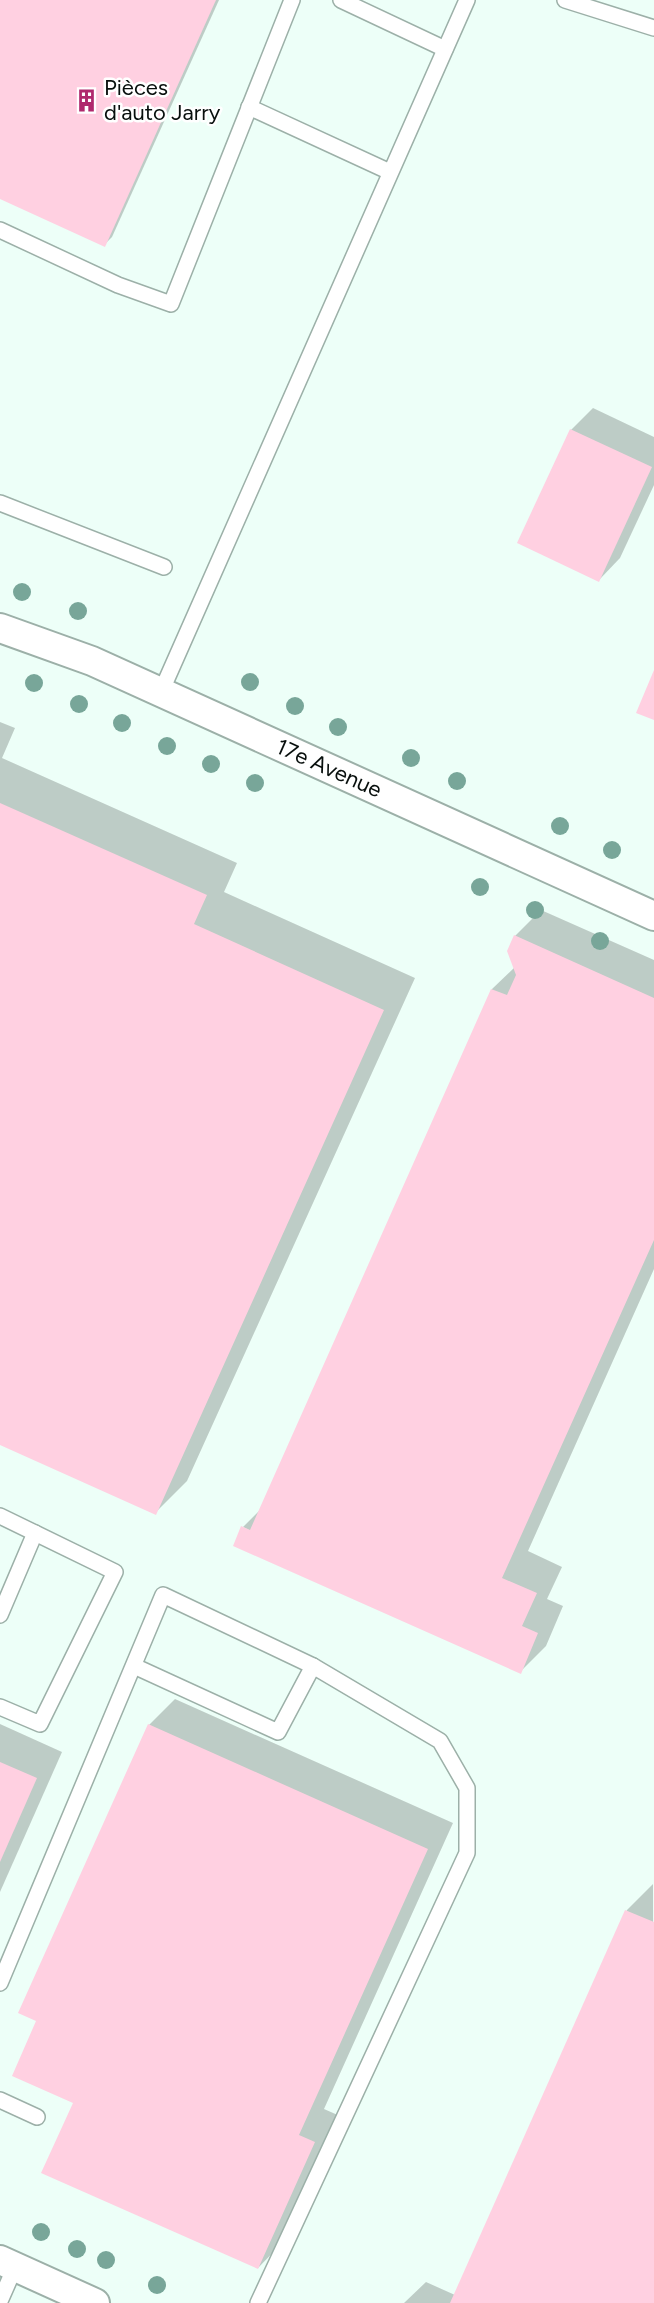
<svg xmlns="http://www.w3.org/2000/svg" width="654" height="2303" font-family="Figtree,sans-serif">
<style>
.shadow{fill:#0003}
.building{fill:#ffd0e1}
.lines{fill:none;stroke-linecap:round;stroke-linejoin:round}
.service-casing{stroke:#9cb0a8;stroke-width:18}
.minor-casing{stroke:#9cb0a8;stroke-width:32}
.service{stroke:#fff;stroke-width:15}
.minor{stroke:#fff;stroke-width:28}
.tree{fill:#78a699}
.labels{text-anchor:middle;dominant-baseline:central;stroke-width:5;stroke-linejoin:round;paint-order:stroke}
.poi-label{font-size:22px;fill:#080f0d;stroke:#fff;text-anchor:start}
.street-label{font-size:22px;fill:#080f0d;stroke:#fff}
</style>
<rect width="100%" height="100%" fill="#edfff8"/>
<g class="shadow">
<path d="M0,0h219l-107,237 -8,8 -104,-47z"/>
<path d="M593,408l61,29v48l-34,73 -21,22 -28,-150z"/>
<path d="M0,722l15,6 -13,30 235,105 -13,29 191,86 -228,503 -32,32 -155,-70z"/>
<path d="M541,910l113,50v309l-126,282 34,16 -15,32 16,7 -17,40 -26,26 -277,-145 18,-18 231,-520 23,-22v-31z"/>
<path d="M175,1699l278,124 -129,286 16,7 -56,125 -26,27 -183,-166 -37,-82 111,-295z"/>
<path d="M0,1724l62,28 -62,140z"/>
<path d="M653,1884l1,419h-250l22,-21 29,13 172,-385z"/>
</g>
<g class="building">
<path d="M0,0h216l-111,247 -105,-48z"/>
<path d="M570,429l82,38 -53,115 -82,-39z"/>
<path d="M654,670v50l-18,-7z"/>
<path d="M0,803l207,92 -13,29 190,86 -228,505 -156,-70z"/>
<path d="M514,935l140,63v242l-152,338 35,15 -15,33 16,7 -17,41 -288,-128 8,-20 9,4 241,-541 16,6 9,-20 -9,-24z"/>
<path d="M148,1724l280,125 -129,286 16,7 -57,127 -217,-96 32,-70 -61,-27 24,-55 -18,-8z"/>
<path d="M0,1762l37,16 -37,84z"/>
<path d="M625,1910l29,12v381h-204z"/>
</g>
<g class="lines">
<defs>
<g id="service">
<path d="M341,0l104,49"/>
<path d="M565,0l89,28"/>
<path d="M249,107l141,65"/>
<path d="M0,230l118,55 53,19 121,-304"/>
<path d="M0,503l164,64"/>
<path d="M161,692l306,-692"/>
<path d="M0,1516l115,56 -75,152 -40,-17"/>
<path d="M0,1615l35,-82"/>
<path d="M134,1666l144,66 35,-66"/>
<path d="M0,1983l163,-388 150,71 127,75 27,47v65l-209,450"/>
<path d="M0,2100l37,17"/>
<path d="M0,2301l15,-34"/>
</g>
<g id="minor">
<path d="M0,628l92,33 562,255"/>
<path d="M0,2260l95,43"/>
</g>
</defs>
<use href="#service" class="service-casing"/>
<use href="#minor" class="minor-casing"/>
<use href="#service" class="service"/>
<use href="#minor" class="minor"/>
</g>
<g class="tree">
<circle cx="22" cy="592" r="9"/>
<circle cx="78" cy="611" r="9"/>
<circle cx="250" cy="682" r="9"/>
<circle cx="34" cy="683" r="9"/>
<circle cx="79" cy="704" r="9"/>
<circle cx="295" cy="706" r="9"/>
<circle cx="122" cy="723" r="9"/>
<circle cx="338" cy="727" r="9"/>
<circle cx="167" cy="746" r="9"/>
<circle cx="411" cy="758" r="9"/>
<circle cx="211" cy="764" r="9"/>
<circle cx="457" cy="781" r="9"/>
<circle cx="255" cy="783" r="9"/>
<circle cx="560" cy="826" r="9"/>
<circle cx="612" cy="850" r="9"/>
<circle cx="480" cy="887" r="9"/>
<circle cx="535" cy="910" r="9"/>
<circle cx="600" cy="941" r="9"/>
<circle cx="41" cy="2232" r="9"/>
<circle cx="77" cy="2249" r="9"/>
<circle cx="106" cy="2260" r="9"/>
<circle cx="157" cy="2285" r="9"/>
</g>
<defs>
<symbol id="building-bare" viewBox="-9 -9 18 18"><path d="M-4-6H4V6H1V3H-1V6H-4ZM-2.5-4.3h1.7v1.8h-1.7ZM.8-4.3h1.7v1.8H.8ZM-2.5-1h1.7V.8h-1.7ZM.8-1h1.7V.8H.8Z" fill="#af286d" stroke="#fff" stroke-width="2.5" paint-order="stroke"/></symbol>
</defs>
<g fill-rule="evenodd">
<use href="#building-bare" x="70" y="84" width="33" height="33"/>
</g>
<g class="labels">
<g class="poi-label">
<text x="104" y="87">Pièces<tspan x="104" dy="25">d'auto Jarry</tspan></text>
</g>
<g class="street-label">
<text transform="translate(329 768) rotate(24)">17e Avenue</text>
</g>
</g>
</svg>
